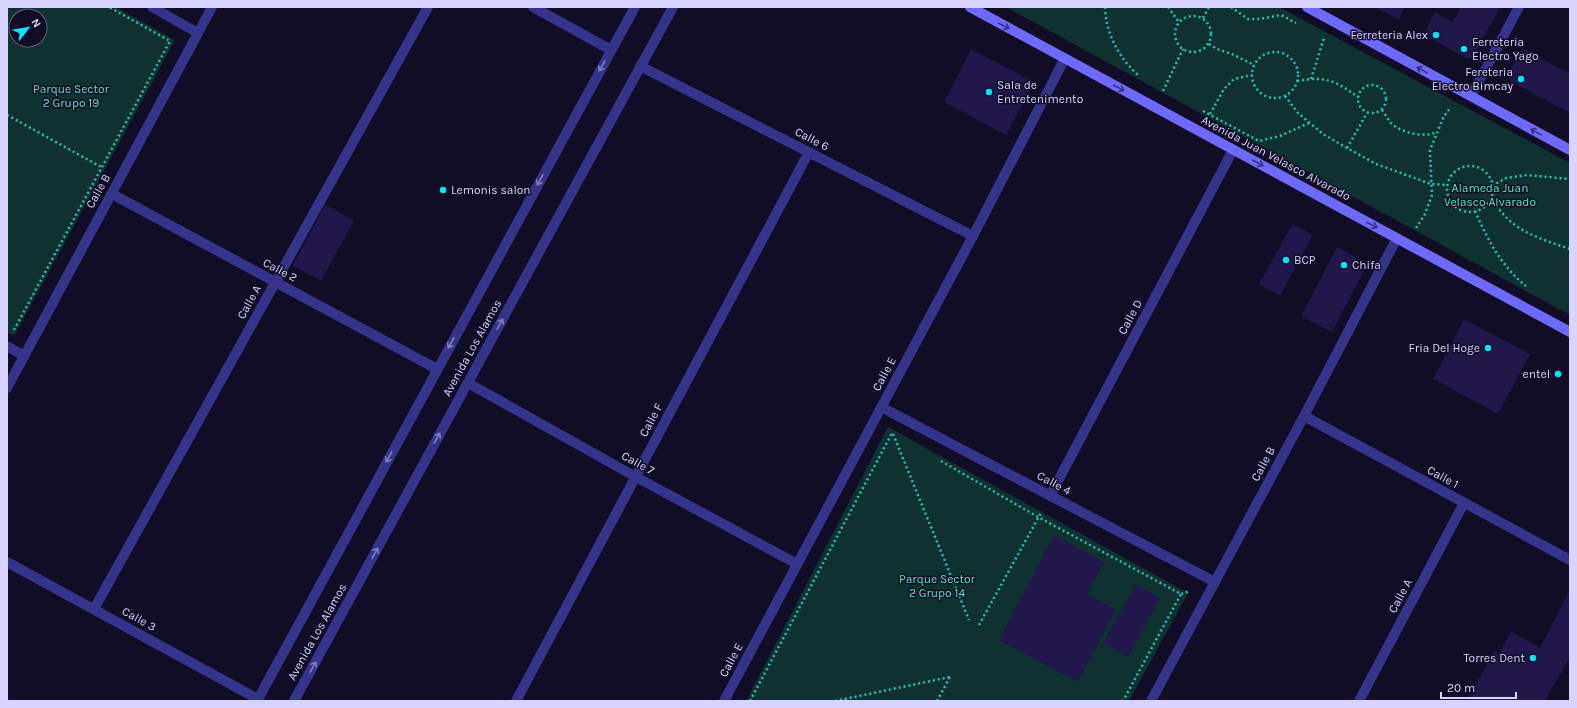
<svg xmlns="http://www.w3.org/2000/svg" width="1577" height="708" font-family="Karla,sans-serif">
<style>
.green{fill:#0f3231;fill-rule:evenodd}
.building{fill:#21174a}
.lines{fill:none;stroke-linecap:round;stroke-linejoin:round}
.path{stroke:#22c4ba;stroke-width:2.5;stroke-dasharray:2 3;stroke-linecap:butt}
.minor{stroke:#36338b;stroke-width:10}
.tertiary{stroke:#36338b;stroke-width:10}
.secondary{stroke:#6e6aff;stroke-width:10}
.oneway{stroke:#36327d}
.oneway2{stroke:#7f7bbf}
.poi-dot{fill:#00e5fe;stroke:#110d27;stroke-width:1.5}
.labels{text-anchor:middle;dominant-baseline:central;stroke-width:3;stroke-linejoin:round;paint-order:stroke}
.poi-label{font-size:12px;fill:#d8d3ff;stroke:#110d27;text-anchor:end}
.park-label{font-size:12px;fill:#52ecc6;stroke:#110d27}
.street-label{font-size:12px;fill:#d8d3ff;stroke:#110d27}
</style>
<rect width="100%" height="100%" fill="#110d27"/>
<g class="green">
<path d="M7,7h109l59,33 -161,296 -7,-4zM16,16h24v24h-24z"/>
<path d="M1006,7h273l291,156v152z"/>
<path d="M888,427l300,166 -59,108h-383z"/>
</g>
<g class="building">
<path d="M1375,7h30l-6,13z"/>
<path d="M1461,7h39l-27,50 -7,1 -42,-23 11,-23 18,10z"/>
<path d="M971,49l63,33 -28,53 -62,-33z"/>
<path d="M1522,49l48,25v39l-58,-31 -4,-8z"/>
<path d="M325,205l29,15 -33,61 -28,-15z"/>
<path d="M1292,224l21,11 -33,61 -21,-12z"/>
<path d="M1337,247l22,12 4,13 -31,60 -31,-16z"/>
<path d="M1464,319l66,35 -32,60 -65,-35z"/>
<path d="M1054,535l50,27 -17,32 29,16 -38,72 -79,-42z"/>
<path d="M1136,584l24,14 -32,59 -25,-14z"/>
<path d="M1570,590v67l-25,44h-78l27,-50 5,3 12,-23 29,17z"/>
</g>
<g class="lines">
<g class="path">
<path d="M1105,7c1,27 14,51 34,69"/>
<path d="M1168,7l11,15"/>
<path d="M1231,7l17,12h12l21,-4 15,8"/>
<circle cx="1193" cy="34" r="18"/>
<path d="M1203,18l6,-11"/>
<path d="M1209,44l8,5 15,5 22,11"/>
<circle cx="1275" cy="75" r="23"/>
<path d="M1311,79l13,-41 -2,-1"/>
<path d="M1297,81c29,-5 37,-1 61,16"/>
<circle cx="1372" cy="99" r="14"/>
<path d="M1163,91l20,-42"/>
<path d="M1285,96l13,17 25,21 24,14 29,16 55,20 17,1"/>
<path d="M1382,110c3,4 6,9 9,13 10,10 33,15 46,9"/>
<path d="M1203,111l56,30 21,-5 29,-13"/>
<path d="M1210,114l14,-25 10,-10 18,-4"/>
<path d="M7,115l96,53"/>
<path d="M1347,148l20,-35"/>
<circle cx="1470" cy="189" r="23"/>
<path d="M1492,186l14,-8 21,-3 43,4"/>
<path d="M1491,197c4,6 8,13 13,18 17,19 43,26 66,34"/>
<path d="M1475,211c13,29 26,55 51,75"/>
<path d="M1416,228l9,-14 7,-19 -2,-45 14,-34 7,-9"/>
<path d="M14,330l156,-289 -61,-34"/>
<path d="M893,434l76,186"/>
<path d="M941,461l97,56 143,77 -58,107"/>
<path d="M1181,594l9,-3"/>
<path d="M979,625l63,-114"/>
<path d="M750,701l142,-268 1,1"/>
<path d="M835,701l115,-24"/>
<path d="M937,701l13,-24"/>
</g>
<g class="minor">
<path d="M152,7l46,26"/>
<path d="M533,7l78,43"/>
<path d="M640,66l333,170"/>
<path d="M1471,96l48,-89"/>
<path d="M112,194l325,175"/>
<path d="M7,346l17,10"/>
<path d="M468,383l168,94 161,87"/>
<path d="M7,388l205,-381"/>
<path d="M881,407l334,175"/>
<path d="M1304,416l266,144"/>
<path d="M1050,496l183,-346"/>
<path d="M7,562l251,137"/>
<path d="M94,609l334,-602"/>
<path d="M516,701l293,-549"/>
<path d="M724,701l249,-465 92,-178"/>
<path d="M1151,701l153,-285 93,-178"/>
<path d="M1359,701l105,-198"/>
</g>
<g class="tertiary">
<path d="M257,701l378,-694"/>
<path d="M294,701l379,-694"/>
</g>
<g class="secondary">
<path d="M970,7l600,325"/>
<path d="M1307,7l263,143"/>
</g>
</g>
<defs><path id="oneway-shaft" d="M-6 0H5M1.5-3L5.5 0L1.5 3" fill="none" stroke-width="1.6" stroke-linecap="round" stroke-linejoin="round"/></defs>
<g class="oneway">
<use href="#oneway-shaft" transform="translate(1004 26) rotate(28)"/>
<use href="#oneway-shaft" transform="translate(1422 70) rotate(-151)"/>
<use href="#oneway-shaft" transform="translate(1119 88) rotate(28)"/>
<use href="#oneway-shaft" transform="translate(1536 132) rotate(-151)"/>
<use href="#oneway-shaft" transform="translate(1258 163) rotate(28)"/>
<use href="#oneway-shaft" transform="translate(1372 225) rotate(28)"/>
</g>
<g class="oneway2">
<use href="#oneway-shaft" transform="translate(602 66) rotate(119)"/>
<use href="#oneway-shaft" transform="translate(540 180) rotate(119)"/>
<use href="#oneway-shaft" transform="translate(500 324) rotate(-61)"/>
<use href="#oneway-shaft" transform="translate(451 343) rotate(119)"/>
<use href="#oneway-shaft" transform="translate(437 438) rotate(-61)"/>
<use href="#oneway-shaft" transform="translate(389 457) rotate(118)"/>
<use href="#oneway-shaft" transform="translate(375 553) rotate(-61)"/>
<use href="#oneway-shaft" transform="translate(313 667) rotate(-61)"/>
</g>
<g class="poi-dot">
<circle cx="1436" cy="35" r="4"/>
<circle cx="1464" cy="49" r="4"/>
<circle cx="1521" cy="79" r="4"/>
<circle cx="989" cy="92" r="4"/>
<circle cx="443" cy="190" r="4"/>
<circle cx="1286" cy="260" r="4"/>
<circle cx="1344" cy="265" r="4"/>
<circle cx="1488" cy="348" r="4"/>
<circle cx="1558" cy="374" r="4"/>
<circle cx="1533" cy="658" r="4"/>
</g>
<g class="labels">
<g class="poi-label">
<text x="1428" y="35">Ferreteria Alex</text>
<text x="1472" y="42" text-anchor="start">Ferreteria<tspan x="1472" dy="14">Electro Yago</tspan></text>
<text x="1513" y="72">Fereteria<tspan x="1513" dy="14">Electro Bimcay</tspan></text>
<text x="997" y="85" text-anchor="start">Sala de<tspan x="997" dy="14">Entretenimento</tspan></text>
<text x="451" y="190" text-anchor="start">Lemonis salon</text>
<text x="1294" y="260" text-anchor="start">BCP</text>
<text x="1352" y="265" text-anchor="start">Chifa</text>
<text x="1480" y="348">Fria Del Hoge</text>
<text x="1550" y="374">entel</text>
<text x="1525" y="658">Torres Dent</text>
</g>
<g class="park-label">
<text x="71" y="89">Parque Sector<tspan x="71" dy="14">2 Grupo 19</tspan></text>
<text x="1490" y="188">Alameda Juan<tspan x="1490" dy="14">Velasco Alvarado</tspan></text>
<text x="937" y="579">Parque Sector<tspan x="937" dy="14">2 Grupo 14</tspan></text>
</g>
<g class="street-label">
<text transform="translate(812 139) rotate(27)">Calle 6</text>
<text transform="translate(1276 158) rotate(28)">Avenida Juan Velasco Alvarado</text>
<text transform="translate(98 191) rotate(-61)">Calle B</text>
<text transform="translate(280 270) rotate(28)">Calle 2</text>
<text transform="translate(249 302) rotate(-61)">Calle A</text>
<text transform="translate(1130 317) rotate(-62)">Calle D</text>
<text transform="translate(472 348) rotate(-61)">Avenida Los Alamos</text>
<text transform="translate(884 374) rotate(-62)">Calle E</text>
<text transform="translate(651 420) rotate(-62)">Calle F</text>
<text transform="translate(638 463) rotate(29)">Calle 7</text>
<text transform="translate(1263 464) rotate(-62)">Calle B</text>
<text transform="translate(1443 477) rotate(29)">Calle 1</text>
<text transform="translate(1054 483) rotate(28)">Calle 4</text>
<text transform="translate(1400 596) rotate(-62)">Calle A</text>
<text transform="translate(139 619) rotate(29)">Calle 3</text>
<text transform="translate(317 632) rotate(-61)">Avenida Los Alamos</text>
<text transform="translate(731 660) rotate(-62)">Calle E</text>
</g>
</g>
<rect width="1577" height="708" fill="none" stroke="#d8d3ff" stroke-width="16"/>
<g transform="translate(28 28) rotate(59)"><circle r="19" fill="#110d27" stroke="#615c7d"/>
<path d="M0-3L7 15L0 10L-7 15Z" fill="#00e5fe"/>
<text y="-6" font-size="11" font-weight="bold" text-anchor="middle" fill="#d8d3ff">N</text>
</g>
<path d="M1441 692v6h75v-6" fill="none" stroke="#d8d3ff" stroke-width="2"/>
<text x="1447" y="692" font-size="12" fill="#d8d3ff" stroke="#110d27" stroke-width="3" paint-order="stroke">20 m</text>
</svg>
